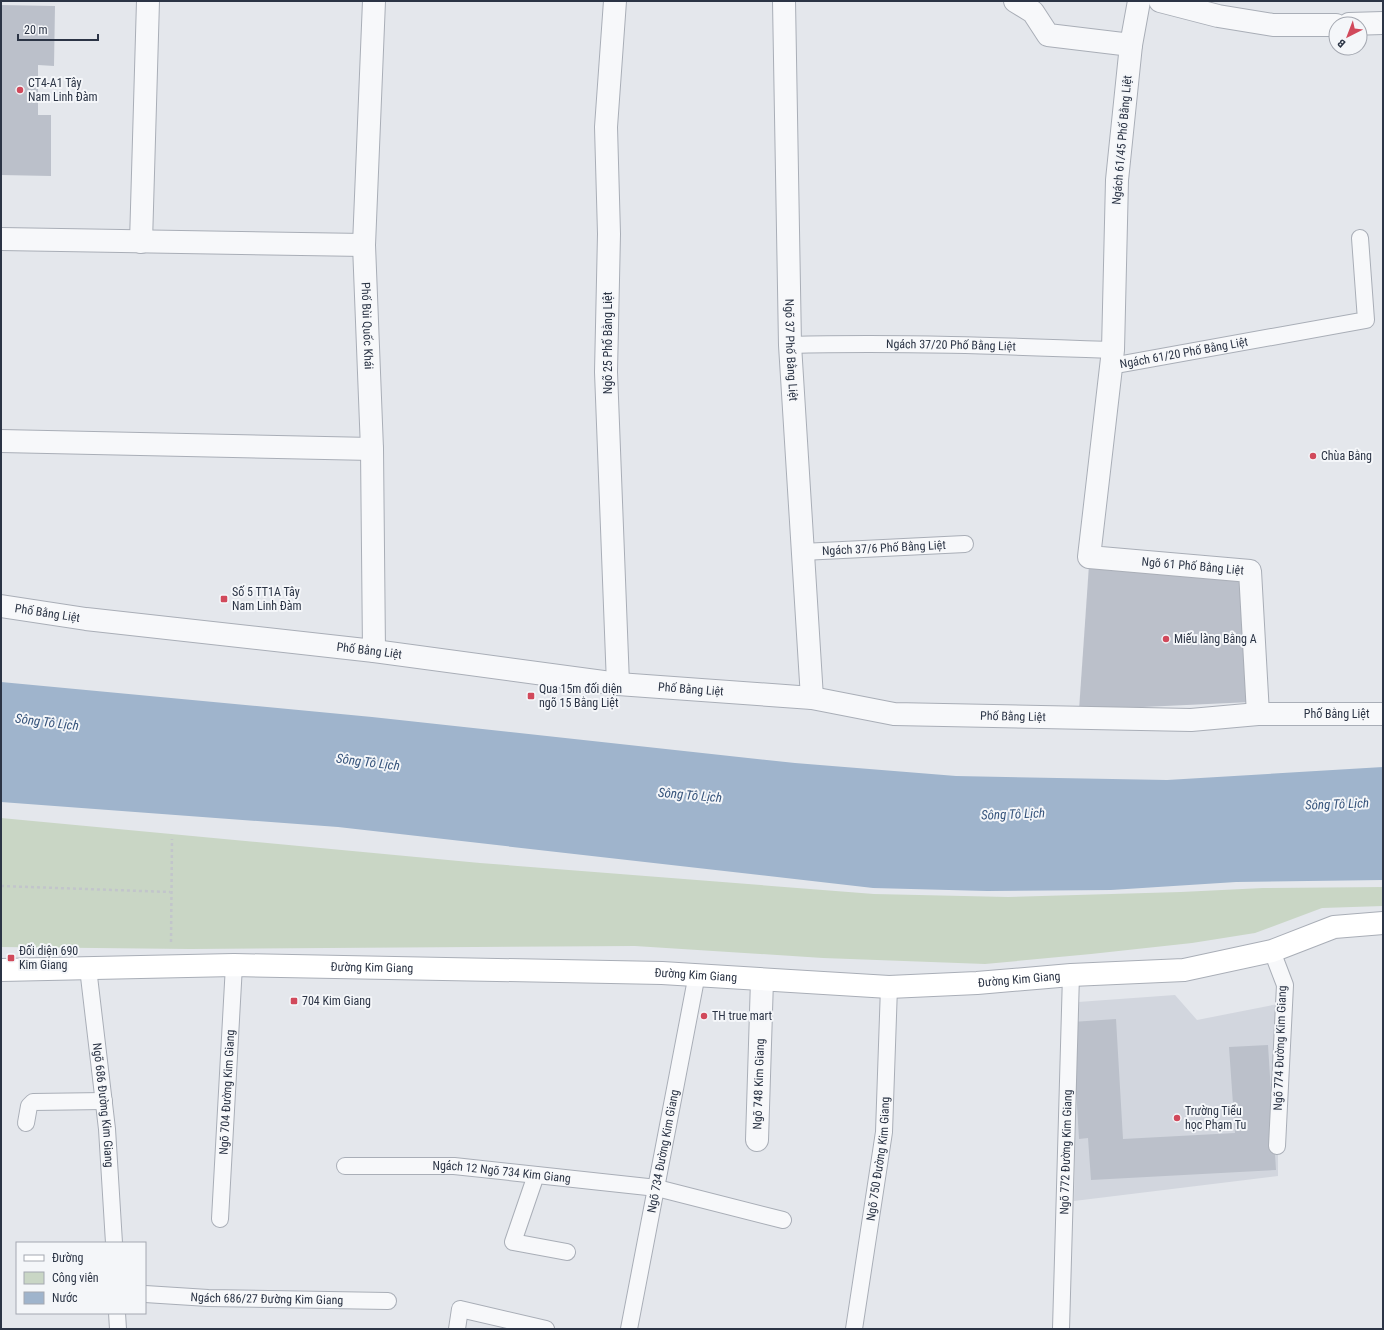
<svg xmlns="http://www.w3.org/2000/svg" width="1384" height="1330" font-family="'Roboto Condensed',sans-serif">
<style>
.built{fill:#d2d6de}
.green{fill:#c9d6c5}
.water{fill:#9fb4cc}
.building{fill:#bbc0ca}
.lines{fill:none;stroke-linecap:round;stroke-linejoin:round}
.service-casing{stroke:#a9aeb7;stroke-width:18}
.minor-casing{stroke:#a9aeb7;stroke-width:24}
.tertiary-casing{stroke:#a9aeb7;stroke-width:24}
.secondary-casing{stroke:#a9aeb7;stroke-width:24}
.path{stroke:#c2c5cb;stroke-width:2.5;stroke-dasharray:3 3;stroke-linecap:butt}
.service{stroke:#f7f8fa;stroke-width:16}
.minor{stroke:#f7f8fa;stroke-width:22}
.tertiary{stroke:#f7f8fa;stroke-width:22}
.secondary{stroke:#fff;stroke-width:22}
.poi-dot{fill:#d1495b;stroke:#f4f6f9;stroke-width:1.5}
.labels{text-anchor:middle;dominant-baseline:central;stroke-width:4;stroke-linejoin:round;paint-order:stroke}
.poi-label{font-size:12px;fill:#2b3445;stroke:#f4f6f9;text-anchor:start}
.street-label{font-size:12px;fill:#2b3445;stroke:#f4f6f9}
.water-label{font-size:13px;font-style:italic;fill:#34527a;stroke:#f4f6f9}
</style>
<rect width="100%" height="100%" fill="#e4e7ec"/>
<path class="built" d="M1175,995l22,25 81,-16v172l-204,25 4,-199z"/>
<path class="green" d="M1,818l479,45 394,31 134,3 173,-5 82,-4 120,-1v19l-61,2 -67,25 -63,10 -101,11 -106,10 -162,-6 -188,-12 -445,3 -189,-2z"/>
<path class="water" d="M1,682l371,35 423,46 161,13 211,4 216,-13v113l-147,2 -125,8 -124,1 -114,-3 -535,-61 -337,-25z"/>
<g class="building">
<path d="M1,5l54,1 -1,60 -16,-1v50h13v61l-50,-1z"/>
<path d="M1089,565l155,12 7,125 -172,8z"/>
<path d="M1116,1019l7,120 112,-6 -6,-86 39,-2 8,125 -185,10 -3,-42 -9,1 -7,-117z"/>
</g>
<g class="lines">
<defs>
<g id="service">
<path id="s1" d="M790,345c107,-3 215,1 323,5"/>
<path id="s2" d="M1111,366l255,-46 -6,-82"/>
<path id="s3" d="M802,552l163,-8"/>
<path d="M1272,951l13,34 -8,161"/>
<path id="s4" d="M88,968l19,161 7,114"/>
<path d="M26,1123l3,-17 4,-4 71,-1"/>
<path id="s5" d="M345,1166h109l203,22 126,32"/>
<path d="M536,1175l-23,67 54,10"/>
<path id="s6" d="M220,1219l14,-254"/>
<path id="s7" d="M145,1294l63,4 180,3"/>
<path d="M117,1313l1,16"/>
<path d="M457,1329l3,-20 86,20"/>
<path id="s8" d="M629,1329l68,-355"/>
<path id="s9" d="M854,1329l30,-197 5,-145"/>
<path id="s10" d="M1061,1329l10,-354"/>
</g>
<g id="minor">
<path id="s11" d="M374,1l-10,244 8,204 2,202"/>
<path d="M615,1l-9,126 3,107 -3,138 12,312"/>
<path id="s12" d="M784,1l6,344 22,353"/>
<path d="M1015,1l18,11 15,23 83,10"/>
<path id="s13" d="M1139,1l-8,44 -14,135 -4,170 -24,207 161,14 8,143"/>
<path d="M1160,1l58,15 55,9h63"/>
<path d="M1349,24l34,-1"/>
<path d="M1,239l363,6"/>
<path d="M141,242l7,-241"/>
<path d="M1,441l371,8"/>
<path id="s14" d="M757,1140l5,-160"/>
</g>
<g id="tertiary">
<path id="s15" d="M1,606l85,13 288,32 244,33 194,14 82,16 297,6 67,-6h125"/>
</g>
<g id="secondary">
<path id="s16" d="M1,970l233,-5 428,8 227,14 88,-4 94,-8 113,-5 88,-19 62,-24 49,-4"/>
</g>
</defs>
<use href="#service" class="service-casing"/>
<use href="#minor" class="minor-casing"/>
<use href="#tertiary" class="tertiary-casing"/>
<use href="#secondary" class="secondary-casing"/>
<g class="path">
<path d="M1,886l169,6"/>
<path d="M171,942l1,-103"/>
</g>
<use href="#service" class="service"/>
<use href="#minor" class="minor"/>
<use href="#tertiary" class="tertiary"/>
<use href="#secondary" class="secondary"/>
</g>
<g class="poi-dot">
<circle cx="20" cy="90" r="4"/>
<circle cx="1313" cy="456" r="4"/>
<rect x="220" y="595" width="8" height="8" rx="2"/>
<circle cx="1166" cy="639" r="4"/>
<rect x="527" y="692" width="8" height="8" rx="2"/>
<rect x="7" y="954" width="8" height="8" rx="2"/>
<rect x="290" y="997" width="8" height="8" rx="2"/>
<circle cx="704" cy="1016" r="4"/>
<circle cx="1177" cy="1118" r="4"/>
</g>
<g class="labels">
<g class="poi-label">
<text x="28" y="83">CT4-A1 Tây<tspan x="28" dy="14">Nam Linh Đàm</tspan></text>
<text x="1321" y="456">Chùa Bằng</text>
<text x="232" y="592">Số 5 TT1A Tây<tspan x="232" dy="14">Nam Linh Đàm</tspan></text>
<text x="1174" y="639">Miếu làng Bằng A</text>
<text x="539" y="689">Qua 15m đối diện<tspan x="539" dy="14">ngõ 15 Bằng Liệt</tspan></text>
<text x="19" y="951">Đối diện 690<tspan x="19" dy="14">Kim Giang</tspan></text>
<text x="302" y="1001">704 Kim Giang</text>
<text x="712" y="1016">TH true mart</text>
<text x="1185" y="1111">Trường Tiểu<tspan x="1185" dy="14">học Phạm Tu</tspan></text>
</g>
<g class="street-label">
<text transform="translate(1122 140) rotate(-85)">Ngách 61/45 Phố Bằng Liệt</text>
<text stroke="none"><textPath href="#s11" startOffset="325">Phố Bùi Quốc Khái</textPath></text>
<text transform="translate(608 343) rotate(-90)">Ngõ 25 Phố Bằng Liệt</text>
<text stroke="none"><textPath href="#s1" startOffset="161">Ngách 37/20 Phố Bằng Liệt</textPath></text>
<text stroke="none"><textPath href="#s12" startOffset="349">Ngõ 37 Phố Bằng Liệt</textPath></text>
<text stroke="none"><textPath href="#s2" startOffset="74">Ngách 61/20 Phố Bằng Liệt</textPath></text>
<text stroke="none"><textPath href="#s3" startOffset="82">Ngách 37/6 Phố Bằng Liệt</textPath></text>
<text stroke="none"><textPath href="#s13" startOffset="663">Ngõ 61 Phố Bằng Liệt</textPath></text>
<text stroke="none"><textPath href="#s15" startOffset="47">Phố Bằng Liệt</textPath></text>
<text stroke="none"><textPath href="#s15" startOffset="371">Phố Bằng Liệt</textPath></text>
<text stroke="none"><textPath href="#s15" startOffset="695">Phố Bằng Liệt</textPath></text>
<text stroke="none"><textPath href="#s15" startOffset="1343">Phố Bằng Liệt</textPath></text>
<text stroke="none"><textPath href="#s15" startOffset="1019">Phố Bằng Liệt</textPath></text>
<text stroke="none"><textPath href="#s16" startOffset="371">Đường Kim Giang</textPath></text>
<text stroke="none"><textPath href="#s16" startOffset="695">Đường Kim Giang</textPath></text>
<text stroke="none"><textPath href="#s16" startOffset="1019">Đường Kim Giang</textPath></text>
<text transform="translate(1280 1048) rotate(-88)">Ngõ 774 Đường Kim Giang</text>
<text stroke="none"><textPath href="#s14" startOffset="56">Ngõ 748 Kim Giang</textPath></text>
<text stroke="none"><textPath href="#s6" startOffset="127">Ngõ 704 Đường Kim Giang</textPath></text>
<text stroke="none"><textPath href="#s4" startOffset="138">Ngõ 686 Đường Kim Giang</textPath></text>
<text stroke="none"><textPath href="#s8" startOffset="181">Ngõ 734 Đường Kim Giang</textPath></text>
<text stroke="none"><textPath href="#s10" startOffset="177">Ngõ 772 Đường Kim Giang</textPath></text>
<text stroke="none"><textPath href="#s9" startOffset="172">Ngõ 750 Đường Kim Giang</textPath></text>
<text stroke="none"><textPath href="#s5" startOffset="157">Ngách 12 Ngõ 734 Kim Giang</textPath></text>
<text stroke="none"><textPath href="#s7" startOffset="122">Ngách 686/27 Đường Kim Giang</textPath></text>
</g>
<g class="water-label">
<text transform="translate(47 722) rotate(7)">Sông Tô Lịch</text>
<text transform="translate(368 762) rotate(7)">Sông Tô Lịch</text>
<text transform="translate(690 795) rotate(5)">Sông Tô Lịch</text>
<text transform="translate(1337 804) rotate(-2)">Sông Tô Lịch</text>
<text transform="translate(1013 814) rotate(-2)">Sông Tô Lịch</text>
</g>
</g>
<rect width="1384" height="1330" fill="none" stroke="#2b3445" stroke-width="4"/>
<rect x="16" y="1242" width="130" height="72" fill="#f4f6f9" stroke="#a4a8b1"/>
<rect x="24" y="1255" width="20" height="6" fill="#ffffff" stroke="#a4a8b1"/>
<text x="52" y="1262" font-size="12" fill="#2b3445">Đường</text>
<rect x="24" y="1272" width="20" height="12" fill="#c9d6c5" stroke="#a4a8b1"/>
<text x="52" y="1282" font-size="12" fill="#2b3445">Công viên</text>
<rect x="24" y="1292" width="20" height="12" fill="#9fb4cc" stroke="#a4a8b1"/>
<text x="52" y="1302" font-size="12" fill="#2b3445">Nước</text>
<g transform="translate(1348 36) rotate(222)"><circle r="19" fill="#f4f6f9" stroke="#a4a8b1"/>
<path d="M0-3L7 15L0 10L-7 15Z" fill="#d1495b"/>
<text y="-6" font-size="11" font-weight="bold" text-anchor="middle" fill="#2b3445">B</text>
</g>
<path d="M18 34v6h80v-6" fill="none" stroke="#2b3445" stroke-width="2"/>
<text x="24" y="34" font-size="12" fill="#2b3445" stroke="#f4f6f9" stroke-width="3" paint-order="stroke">20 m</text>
</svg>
